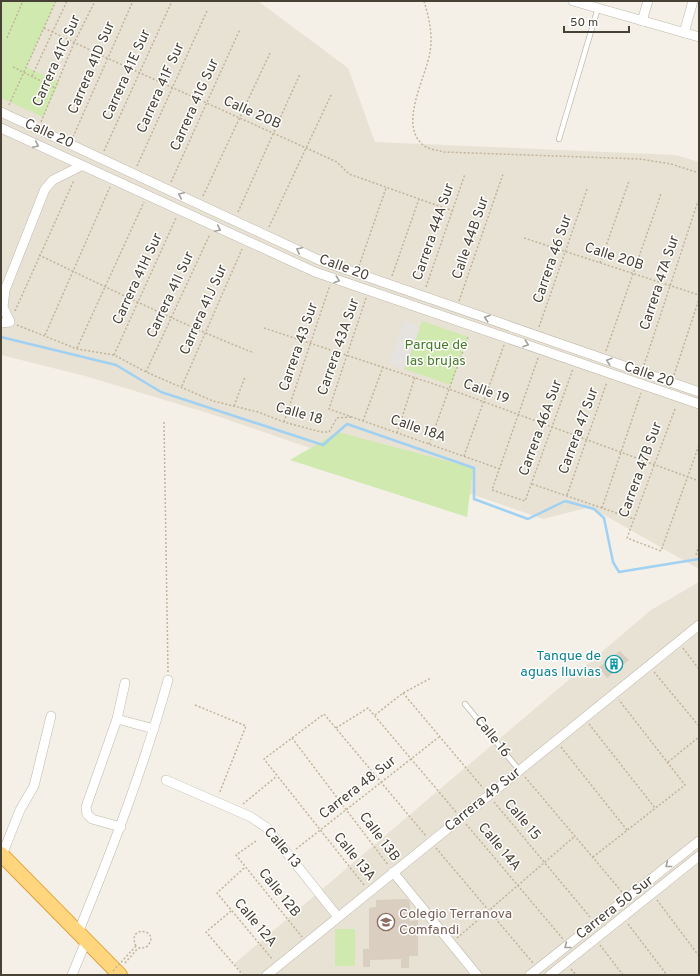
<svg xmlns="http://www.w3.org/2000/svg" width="700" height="976" font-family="Overpass,sans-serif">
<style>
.residential{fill:#e8e2d4}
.green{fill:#cfe9ae}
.parking{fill:#e5e2df}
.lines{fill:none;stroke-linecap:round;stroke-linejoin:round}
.stream{stroke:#a1d1f2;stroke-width:2.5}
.building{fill:#d9cebf}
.service-casing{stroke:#bfb8a9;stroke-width:6}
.minor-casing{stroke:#bfb8a9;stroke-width:10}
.trunk-casing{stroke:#e1a133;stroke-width:16}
.path{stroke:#c2b39a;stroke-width:1.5;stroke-dasharray:2 2;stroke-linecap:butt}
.service{stroke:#fff;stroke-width:4.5}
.minor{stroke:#fff;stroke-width:9}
.trunk{stroke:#ffd67d;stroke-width:14}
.path-bridge{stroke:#c2b39a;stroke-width:1.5;stroke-dasharray:2 2;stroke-linecap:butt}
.oneway{stroke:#a3a09a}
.labels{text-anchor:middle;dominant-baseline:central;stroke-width:3;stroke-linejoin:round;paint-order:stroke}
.street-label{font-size:14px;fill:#474035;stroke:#fff}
.park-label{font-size:14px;fill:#477a27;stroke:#fff}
.culture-label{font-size:14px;fill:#0d838f;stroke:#fff;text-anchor:end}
.education-label{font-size:14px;fill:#785e54;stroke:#fff;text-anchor:start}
</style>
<rect width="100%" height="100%" fill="#f4f0e7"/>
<g class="residential">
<path d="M1,1h257l90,67 27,74 301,13 23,7v407l-109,-62 -47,12 -78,-27 -82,-19 -175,-60 -123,-37 -84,-21z"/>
<path d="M699,582v393h-455l-10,-11 417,-354z"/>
</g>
<g class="green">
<path d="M1,1h49l5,2 -29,64 33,15 -16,35 -42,-19z"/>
<path d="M422,321l46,16 -17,48 -47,-16z"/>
<path d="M338,432l135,36 -6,49 -177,-57z"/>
<rect x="335" y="929" width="20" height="37"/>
</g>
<path class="parking" d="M405,320l15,8 -16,41 -16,-6z"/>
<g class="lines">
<path class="stream" d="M1,337l115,28 45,27 162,53 24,-21 127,44v31l54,20 37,-18 29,8 10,9 9,44 6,10 80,-13"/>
</g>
<g class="building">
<path d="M620,651l9,9 -22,18 -8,-11z"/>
<path d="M407,899l3,3v19l8,-1v36h-9v12h-8v-9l-31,1v7h-7v-18h6v-41l7,-1v-7z"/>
</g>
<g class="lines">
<defs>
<g id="service">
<path d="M559,139l39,-131"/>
<path d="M465,704l54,66"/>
</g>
<g id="minor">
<path d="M573,1l126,36"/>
<path d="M642,21l6,-20"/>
<path d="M684,33l9,-32"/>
<path d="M1,112l318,148 380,132"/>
<path d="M1,128l314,144 384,132"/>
<path d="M1,323l9,-1 -7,-15 2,-17 40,-101 8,-9 28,-14"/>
<path d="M117,719l37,10"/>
<path d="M166,780l85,37 16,11 71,89"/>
<path d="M121,827l-29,-8 -5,-5 -1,-7 31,-88 8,-36"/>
<path d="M2,855l18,-45 14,-24 17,-70"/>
<path d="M393,872l84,103"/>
<path d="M78,933c34,-83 66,-166 90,-253"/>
<path d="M72,975l14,-34"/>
<path d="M267,975l432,-350"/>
<path d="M530,975l169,-134"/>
<path d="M550,975l149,-119"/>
</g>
<path id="trunk" d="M1,854l119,121"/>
</defs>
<use href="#service" class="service-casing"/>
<use href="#minor" class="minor-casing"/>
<use href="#trunk" class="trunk-casing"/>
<g class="path">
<path d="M424,1c5,17 9,33 6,51 -4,26 -34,76 -4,95 5,3 12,3 18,5l196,7 31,5 28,9"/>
<path d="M44,28l63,30 230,104 12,12 104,37"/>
<path d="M7,38l16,-37"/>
<path d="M13,67l42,21"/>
<path d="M32,76l35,-75"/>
<path d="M9,105l47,-104"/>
<path d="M41,122l33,-79 21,-42"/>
<path d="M73,137l60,-136"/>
<path d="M104,151l68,-150"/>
<path d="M137,166l70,-155"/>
<path d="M171,182l69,-153"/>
<path d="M203,196l67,-143"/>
<path d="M238,212l62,-138"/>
<path d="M269,227l63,-134"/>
<path d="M524,238l175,57"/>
<path d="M39,255c71,34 142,69 215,98"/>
<path d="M600,263l29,-82"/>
<path d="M359,266l27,-78"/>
<path d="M392,276l27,-77"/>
<path d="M426,287l39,-113"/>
<path d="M366,298l-37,111 171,60"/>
<path d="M459,301l44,-127"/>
<path d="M15,311l59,-131"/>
<path d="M17,325l60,24 37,6 32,17 67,29 45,11 26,10 37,10h8l8,-14 15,-1"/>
<path d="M539,327l48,-138"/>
<path d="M264,328l185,61 250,92"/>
<path d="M45,335l65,-148"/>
<path d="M77,348l67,-146"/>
<path d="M606,351l55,-157"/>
<path d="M114,355l62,-137"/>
<path d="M538,358l-46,132 33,11 48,-132"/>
<path d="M644,365l54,-164"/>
<path d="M146,372l64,-138"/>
<path d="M674,375l25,-76"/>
<path d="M182,386l60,-137"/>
<path d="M234,406l11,-29"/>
<path d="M675,409l-48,129 34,13 38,-106"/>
<path d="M363,421l20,-54"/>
<path d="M164,422l4,250"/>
<path d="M284,422l46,-137"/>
<path d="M397,433l18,-56"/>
<path d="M429,444l39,-107"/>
<path d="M464,456l40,-111"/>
<path d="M532,484l102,35"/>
<path d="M567,495l40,-113"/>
<path d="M602,508l39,-115"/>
<path d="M696,555l3,-10"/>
<path d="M683,648l16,21"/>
<path d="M654,672l45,54"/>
<path d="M403,693l80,95"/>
<path d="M195,705l51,21 -27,68"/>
<path d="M375,715l28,-22 28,-15"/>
<path d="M589,724l66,84"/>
<path d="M336,728l32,-20 88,104"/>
<path d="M292,738l96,127"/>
<path d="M561,747l66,83"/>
<path d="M668,762l31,-25"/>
<path d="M525,777l97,115"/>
<path d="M494,802l96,115"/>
<path d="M243,804l34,-28"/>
<path d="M466,824l97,115"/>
<path d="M256,841l-20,14 66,82"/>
<path d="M436,848l97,115"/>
<path d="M296,849l143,-112"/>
<path d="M593,857l92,-72 -66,-85"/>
<path d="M244,868l-27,25 56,67"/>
<path d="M364,885l-100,-126 60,-45 102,122"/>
<path d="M657,900l42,56"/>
<path d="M231,911l-25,21 37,43"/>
<path d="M628,924l39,51"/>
<path d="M457,938l118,-102"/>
<path d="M600,945l23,30"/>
<path d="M125,963l13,-15c5,0 9,0 11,-4 10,-15 -23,-19 -13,2"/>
<path d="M571,969l5,6"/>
</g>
<use href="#service" class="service"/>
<use href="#minor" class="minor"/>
<use href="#trunk" class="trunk"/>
<path class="path-bridge" d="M113,971l23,-25"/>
</g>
<defs><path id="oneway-chevron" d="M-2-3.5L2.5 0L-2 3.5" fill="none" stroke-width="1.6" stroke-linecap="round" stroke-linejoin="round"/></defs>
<g class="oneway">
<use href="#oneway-chevron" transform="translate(36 145) rotate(25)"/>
<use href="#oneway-chevron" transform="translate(181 195) rotate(-155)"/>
<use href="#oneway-chevron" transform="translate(218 229) rotate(25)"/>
<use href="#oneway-chevron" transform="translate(299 250) rotate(-155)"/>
<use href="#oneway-chevron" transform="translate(337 280) rotate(19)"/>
<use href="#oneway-chevron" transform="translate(487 318) rotate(-162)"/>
<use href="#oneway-chevron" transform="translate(526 344) rotate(19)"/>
<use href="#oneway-chevron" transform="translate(609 361) rotate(-161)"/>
<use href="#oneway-chevron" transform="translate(668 865) rotate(142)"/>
<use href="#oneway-chevron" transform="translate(567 946) rotate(142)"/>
</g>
<defs>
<symbol id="building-ring" viewBox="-11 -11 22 22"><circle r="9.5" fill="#fff" stroke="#0f9aa8" stroke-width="1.5"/><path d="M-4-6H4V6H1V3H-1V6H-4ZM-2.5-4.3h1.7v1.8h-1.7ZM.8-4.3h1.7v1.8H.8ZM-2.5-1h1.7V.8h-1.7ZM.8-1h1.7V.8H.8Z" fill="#0f9aa8"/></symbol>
<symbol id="school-ring" viewBox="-11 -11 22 22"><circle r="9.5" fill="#fff" stroke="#8d6e63" stroke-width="1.5"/><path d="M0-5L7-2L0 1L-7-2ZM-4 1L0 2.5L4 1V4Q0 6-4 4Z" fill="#8d6e63"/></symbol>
</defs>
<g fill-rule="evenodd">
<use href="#building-ring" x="604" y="654" width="20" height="20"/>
<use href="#school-ring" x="376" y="912" width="20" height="20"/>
</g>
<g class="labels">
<g class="street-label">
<text transform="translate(57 61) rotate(-66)">Carrera 41C Sur</text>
<text transform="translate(92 68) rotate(-67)">Carrera 41D Sur</text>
<text transform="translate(127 75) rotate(-66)">Carrera 41E Sur</text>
<text transform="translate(161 88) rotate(-66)">Carrera 41F Sur</text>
<text transform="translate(195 105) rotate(-66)">Carrera 41G Sur</text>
<text transform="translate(252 113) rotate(24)">Calle 20B</text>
<text transform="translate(49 134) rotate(24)">Calle 20</text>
<text transform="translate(434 232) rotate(-71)">Carrera 44A Sur</text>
<text transform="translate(471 238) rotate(-71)">Calle 44B Sur</text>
<text transform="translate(614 257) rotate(18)">Calle 20B</text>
<text transform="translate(553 259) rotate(-71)">Carrera 46 Sur</text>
<text transform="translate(344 268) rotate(20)">Calle 20</text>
<text transform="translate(138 279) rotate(-65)">Carrera 41H Sur</text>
<text transform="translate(660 283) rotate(-72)">Carrera 47A Sur</text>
<text transform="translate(171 295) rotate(-65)">Carrera 41I Sur</text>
<text transform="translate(204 310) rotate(-66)">Carrera 41J Sur</text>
<text transform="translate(299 347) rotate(-71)">Carrera 43 Sur</text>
<text transform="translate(339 347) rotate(-71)">Carrera 43A Sur</text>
<text transform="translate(649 375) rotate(19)">Calle 20</text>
<text transform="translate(486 392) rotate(20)">Calle 19</text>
<text transform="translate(299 414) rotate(16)">Calle 18</text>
<text transform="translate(541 428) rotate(-70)">Carrera 46A Sur</text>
<text transform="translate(418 429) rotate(19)">Calle 18A</text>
<text transform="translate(579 431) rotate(-70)">Carrera 47 Sur</text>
<text transform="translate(641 470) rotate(-70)">Carrera 47B Sur</text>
<text transform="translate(492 737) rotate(51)">Calle 16</text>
<text transform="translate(358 788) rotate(-38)">Carrera 48 Sur</text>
<text transform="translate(483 800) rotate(-39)">Carrera 49 Sur</text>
<text transform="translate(522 820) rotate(50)">Calle 15</text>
<text transform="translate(379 837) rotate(53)">Calle 13B</text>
<text transform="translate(499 847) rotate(50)">Calle 14A</text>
<text transform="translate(282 848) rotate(50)">Calle 13</text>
<text transform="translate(354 857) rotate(51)">Calle 13A</text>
<text transform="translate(279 893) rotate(51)">Calle 12B</text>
<text transform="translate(615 908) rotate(-38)">Carrera 50 Sur</text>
<text transform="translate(255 923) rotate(50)">Calle 12A</text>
</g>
<g class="park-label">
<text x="436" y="345">Parque de<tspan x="436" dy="16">las brujas</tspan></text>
</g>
<g class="culture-label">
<text x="601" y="656">Tanque de<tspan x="601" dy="16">aguas lluvias</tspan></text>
</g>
<g class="education-label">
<text x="399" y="914">Colegio Terranova<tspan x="399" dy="16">Comfandi</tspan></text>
</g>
</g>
<rect width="700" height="976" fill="none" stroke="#474035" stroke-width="4"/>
<path d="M564 26v6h65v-6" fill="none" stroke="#474035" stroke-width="2"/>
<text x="570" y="26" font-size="12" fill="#474035" stroke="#ffffff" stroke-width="3" paint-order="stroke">50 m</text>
</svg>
